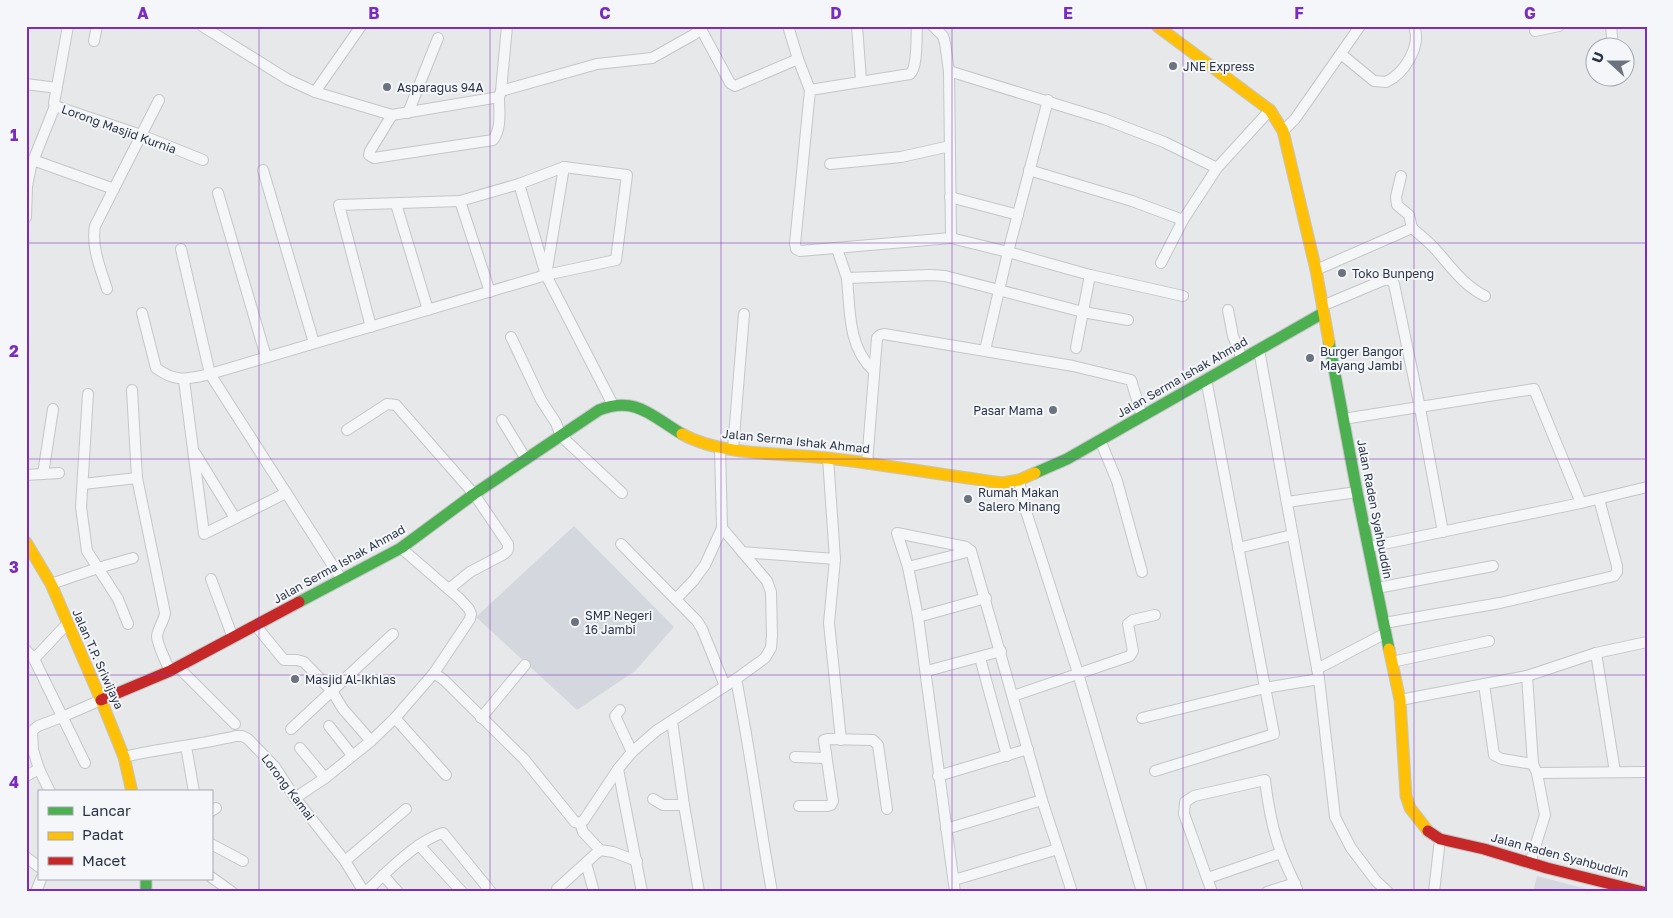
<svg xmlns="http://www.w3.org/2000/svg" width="1673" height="918" font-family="'Golos Text',sans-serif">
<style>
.built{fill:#d4d7dd}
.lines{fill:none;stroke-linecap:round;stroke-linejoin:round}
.street-casing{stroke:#c4c6c8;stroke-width:12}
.fast-casing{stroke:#c4c6c8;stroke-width:13}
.slow-casing{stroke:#c4c6c8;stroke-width:13}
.jam-casing{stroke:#c4c6c8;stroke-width:13}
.street{stroke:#f5f6f7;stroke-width:10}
.fast{stroke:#4caf50;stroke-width:11}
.slow{stroke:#ffc107;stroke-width:11}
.jam{stroke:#c62828;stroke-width:11}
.grid{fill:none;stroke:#7b2cbf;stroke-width:1;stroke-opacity:0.55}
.poi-dot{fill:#6c737f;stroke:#f4f6f9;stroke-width:2}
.labels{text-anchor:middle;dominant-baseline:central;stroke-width:4;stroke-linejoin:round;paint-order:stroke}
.poi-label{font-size:12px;fill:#2b3445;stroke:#f4f6f9;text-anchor:start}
.street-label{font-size:12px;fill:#2b3445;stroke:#f4f6f9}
.neatline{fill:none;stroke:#7b2cbf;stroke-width:2}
.grid-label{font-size:16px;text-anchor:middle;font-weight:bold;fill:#7b2cbf}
</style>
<rect width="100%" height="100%" fill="#e6e8ea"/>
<g class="built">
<path d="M574,526l100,101 -39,44 -58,39 -101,-93z"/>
<path d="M1537,876l61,16h-65z"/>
</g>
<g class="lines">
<defs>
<g id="street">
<path d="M68,26l-14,77 1,3 86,29 62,25"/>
<path d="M202,26l85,53 28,13 77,23 107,-18 2,-6 6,-65"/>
<path d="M788,26l10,33 12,31"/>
<path d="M857,26l4,54"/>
<path d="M917,26c-1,12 1,41 -7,48l-100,16 -15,154 1,5 4,2 151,-13 -2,-167 -4,-28 -2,-7 -10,-10"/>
<path d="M1611,26l2,22"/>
<path d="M701,29l29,54 5,3 63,-27"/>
<path d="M1535,31l24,-5"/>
<path d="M94,41l3,-15"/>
<path d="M1341,54l33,27 12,1c18,-8 36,-36 28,-56"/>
<path d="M949,71l155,48 60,23 53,26"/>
<path d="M26,84l31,4"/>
<path d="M501,91l96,-27 55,-6 41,-23 8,-6v-3"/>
<path d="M315,92l46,-66"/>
<path d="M408,113l30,-75"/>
<path d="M392,115l-22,36 -1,4 5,3 119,-18c9,-12 6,-29 6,-43"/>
<path d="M1283,131l12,-12 65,-93"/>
<path d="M33,160l81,29"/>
<path d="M830,164l71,-7 49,-11"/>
<path d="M263,170l51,173"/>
<path d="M1029,170l103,31 51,19 34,-52 53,-58"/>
<path d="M1401,176l-5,21 1,8 12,10 3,13"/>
<path d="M519,184l27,91 70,-15 11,-85 -63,-8"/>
<path d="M218,193l48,164"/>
<path d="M950,197l68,18"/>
<path d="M460,201l30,91"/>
<path d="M396,204l32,106"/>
<path d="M26,217l1,-31 4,-20 24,-60"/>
<path d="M951,238l57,14 82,23 93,21"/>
<path d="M181,249l29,125 336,-99 67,130"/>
<path d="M837,249l10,29 84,-3 14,1 138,36 45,8"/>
<path d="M1161,263l22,-43"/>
<path d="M1316,270l96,-42c8,7 17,14 24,22 15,17 28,36 49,46"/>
<path d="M847,278c3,32 1,69 26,92"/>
<path d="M107,289c-6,-19 -16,-42 -12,-63l64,-126"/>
<path d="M1322,306l62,-26h7l3,4 26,124 23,124"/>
<path d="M1228,310l5,26 9,23"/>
<path d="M142,313l14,55c20,15 32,11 54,6l132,206"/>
<path d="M371,327l-32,-122 121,-4 59,-17 45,-17 -18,108"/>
<path d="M511,337l30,63 15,23 5,13 61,57"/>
<path d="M986,346l22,-94 40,-152"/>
<path d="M1076,348l14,-73"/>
<path d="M1259,350l60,329 16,138 16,31 25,33 12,11"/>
<path d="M184,380l20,154 82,-41"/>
<path d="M132,390l5,88 28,135c-1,8 -7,15 -8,23 0,8 9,26 13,35"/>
<path d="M1343,419l191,-30 47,114"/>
<path d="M502,420l24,39"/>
<path d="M347,430l40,-26 9,1 78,89 34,50v6l-4,4 -34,18 -21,17"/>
<path d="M1100,440l17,41 25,91"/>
<path d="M733,449l11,-135"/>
<path d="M195,453l40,65"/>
<path d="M828,458l7,101 -6,64 12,117"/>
<path d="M867,463l10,-125 3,-3 4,-1 189,32 58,14 11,36"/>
<path d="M43,474l10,-65"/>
<path d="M26,475l33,-2"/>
<path d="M1019,480l5,25 53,165 65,222"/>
<path d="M83,484l54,-6"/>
<path d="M1287,502l70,-10"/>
<path d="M621,544l76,77 5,8 23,57"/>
<path d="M1369,547l212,-44 66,-16"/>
<path d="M1238,548l54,-13"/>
<path d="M742,552l93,7"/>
<path d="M908,567l63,-16"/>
<path d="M211,579l22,59"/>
<path d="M51,584l47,-16 -11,-17 -6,-44 7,-113"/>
<path d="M1377,588l116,-22"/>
<path d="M676,599l18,-19 11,-15 17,-37 -2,-80"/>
<path d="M918,617l68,-19"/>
<path d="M1384,623l116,-20 114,-27 3,-4v-6l-18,-67"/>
<path d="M128,624l-10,-25 -20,-31 35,-10"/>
<path d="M256,626l28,34h13l7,2 28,29 11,18 28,32"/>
<path d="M26,650l8,9 51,104"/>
<path d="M1596,653l19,119"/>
<path d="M980,658l27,98"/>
<path d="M34,659l33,-35"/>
<path d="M1392,662l97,-21"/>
<path d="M178,667l57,57"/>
<path d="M1317,669l69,-36"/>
<path d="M927,671l74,-20"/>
<path d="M434,673l10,7 80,79 51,63 5,1 3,9 17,18 13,2 24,9"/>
<path d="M1527,676l6,88 4,9 8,42 -15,48"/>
<path d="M736,679c14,70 23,142 36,213"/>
<path d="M1484,684l10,71 8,4 31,5"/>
<path d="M1013,696l117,-40 3,-5 -5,-27 5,-4 22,-5"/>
<path d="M1400,700l127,-24 69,-23 51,-11"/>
<path d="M620,710l-5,6 17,36"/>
<path d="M395,718l51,57"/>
<path d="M481,718l44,-53"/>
<path d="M1142,718l123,-30 54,-9"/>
<path d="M672,721l12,84 15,87"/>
<path d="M329,726l23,29"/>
<path d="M291,729l102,-95"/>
<path d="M186,746l8,46"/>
<path d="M300,748l25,30"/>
<path d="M124,757c37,-9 75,-12 112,-21h6l6,3 27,28 20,31 50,63 19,31"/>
<path d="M795,757l31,1"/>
<path d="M39,769l11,23"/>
<path d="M618,769l24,123"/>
<path d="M1155,771l119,-37 -68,-355"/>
<path d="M1537,773l110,-1"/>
<path d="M26,776l13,-7 -6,-19 -1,-19 6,-5 24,-9 39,-17"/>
<path d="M938,776l90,-27"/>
<path d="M295,798l30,-20 46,-37 24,-23 39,-45 36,-54 1,-5 -2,-5 -9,-10 -59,-51"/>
<path d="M653,799l10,6h21"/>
<path d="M799,806h28l4,-1 2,-4 -9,-61 3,-1 46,1 5,5 9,64"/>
<path d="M211,811l5,-3"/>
<path d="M580,823l4,-3 34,-51 14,-17 24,-21 80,-52 29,-21 6,-10 1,-12 -1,-44 -4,-11 -45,-53"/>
<path d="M946,829l96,-29"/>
<path d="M211,844l32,17"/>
<path d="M419,845l43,47"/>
<path d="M1058,849l14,43"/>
<path d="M26,857l13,10"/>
<path d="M345,861l61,-52"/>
<path d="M586,863l8,29"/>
<path d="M383,875l15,17"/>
<path d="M211,877l21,15"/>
<path d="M1208,878l73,-25"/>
<path d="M954,880l104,-31 -16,-49 -71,-249 -5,-4 -69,-14 11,34 10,50 37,275"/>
<path d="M557,889l43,-39"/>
<path d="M36,892l5,-13"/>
<path d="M366,892c19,-19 52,-52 77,-59l48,59"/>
<path d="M1212,892l-28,-78 1,-12 9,-6 71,-16c3,25 7,49 16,72 5,14 12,26 17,40"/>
<path d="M1267,892l28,-9"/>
<path d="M1434,892l6,-53"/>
</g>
<g id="fast">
<path d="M1329,342l28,150 32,157"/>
<path d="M1035,473l32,-14 256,-146"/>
<path d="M299,602l102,-54 73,-54 125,-84c38,-14 52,6 83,24"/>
<path d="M146,879v13"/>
</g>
<g id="slow">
<path d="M1157,26l113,84 13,21 33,139 13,72"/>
<path d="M682,434c39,22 101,19 146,24 58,7 116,17 174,25l17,-3 16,-7"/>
<path d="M26,542l25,42 50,116 23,57 8,35"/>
<path d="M1389,649l11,51 6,96 4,12 18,23"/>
</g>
<g id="jam">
<path d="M101,700l69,-29 129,-69"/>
<path d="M1428,831l12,8 44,10 63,19 96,24"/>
</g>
</defs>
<use href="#street" class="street-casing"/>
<use href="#fast" class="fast-casing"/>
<use href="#slow" class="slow-casing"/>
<use href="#jam" class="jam-casing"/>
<use href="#street" class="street"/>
<use href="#fast" class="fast"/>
<use href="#slow" class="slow"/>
<use href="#jam" class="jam"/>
</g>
<path class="grid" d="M259,26v866M490,26v866M721,26v866M952,26v866M1183,26v866M1414,26v866M26,243h1621M26,459h1621M26,675h1621"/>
<g class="poi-dot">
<circle cx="1173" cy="66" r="5"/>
<circle cx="387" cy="87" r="5"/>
<circle cx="1342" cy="273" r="5"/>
<circle cx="1310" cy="358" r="5"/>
<circle cx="1053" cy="410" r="5"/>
<circle cx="968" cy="499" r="5"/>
<circle cx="575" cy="622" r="5"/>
<circle cx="295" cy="679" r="5"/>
</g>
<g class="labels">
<g class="poi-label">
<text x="1183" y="66">JNE Express</text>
<text x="397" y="87">Asparagus 94A</text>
<text x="1352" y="273">Toko Bunpeng</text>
<text x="1320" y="351">Burger Bangor<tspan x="1320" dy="14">Mayang Jambi</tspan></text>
<text x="1043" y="410" text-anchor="end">Pasar Mama</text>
<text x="978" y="492">Rumah Makan<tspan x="978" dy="14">Salero Minang</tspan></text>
<text x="585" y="615">SMP Negeri<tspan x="585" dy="14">16 Jambi</tspan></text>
<text x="305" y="679">Masjid Al-Ikhlas</text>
</g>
<g class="street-label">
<text transform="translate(119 129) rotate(20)">Lorong Masjid Kurnia</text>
<text transform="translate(1182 377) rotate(-30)">Jalan Serma Ishak Ahmad</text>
<text transform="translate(796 441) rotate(6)">Jalan Serma Ishak Ahmad</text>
<text transform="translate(1375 509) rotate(79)">Jalan Raden Syahbuddin</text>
<text transform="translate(339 564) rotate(-29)">Jalan Serma Ishak Ahmad</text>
<text transform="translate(98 659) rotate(66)">Jalan T.P. Sriwijaya</text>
<text transform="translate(288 787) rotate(53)">Lorong Kamai</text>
<text transform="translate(1560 855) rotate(15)">Jalan Raden Syahbuddin</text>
</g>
</g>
<rect width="1673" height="918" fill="none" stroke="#f4f6f9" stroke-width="55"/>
<rect x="38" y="790" width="175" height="90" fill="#f4f6f9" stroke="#a4a8b1"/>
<rect x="48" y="807" width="25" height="8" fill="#4caf50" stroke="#a4a8b1"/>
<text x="82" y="816" font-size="15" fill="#2b3445">Lancar</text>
<rect x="48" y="832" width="25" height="8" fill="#ffc107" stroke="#a4a8b1"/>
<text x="82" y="840" font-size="15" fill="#2b3445">Padat</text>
<rect x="48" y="857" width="25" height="8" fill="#c62828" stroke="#a4a8b1"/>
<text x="82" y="866" font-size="15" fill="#2b3445">Macet</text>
<g transform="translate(1610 62) rotate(291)"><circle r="24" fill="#f4f6f9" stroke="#a4a8b1"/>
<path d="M0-4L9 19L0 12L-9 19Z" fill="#6c737f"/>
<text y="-8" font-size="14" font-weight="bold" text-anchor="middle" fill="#2b3445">U</text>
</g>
<rect x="28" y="28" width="1618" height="862" class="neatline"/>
<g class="grid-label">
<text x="143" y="19">A</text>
<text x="374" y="19">B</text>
<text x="605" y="19">C</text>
<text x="836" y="19">D</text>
<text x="1068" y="19">E</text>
<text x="1299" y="19">F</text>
<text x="1530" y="19">G</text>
<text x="14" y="141">1</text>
<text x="14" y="357">2</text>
<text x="14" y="573">3</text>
<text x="14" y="788">4</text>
</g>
</svg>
